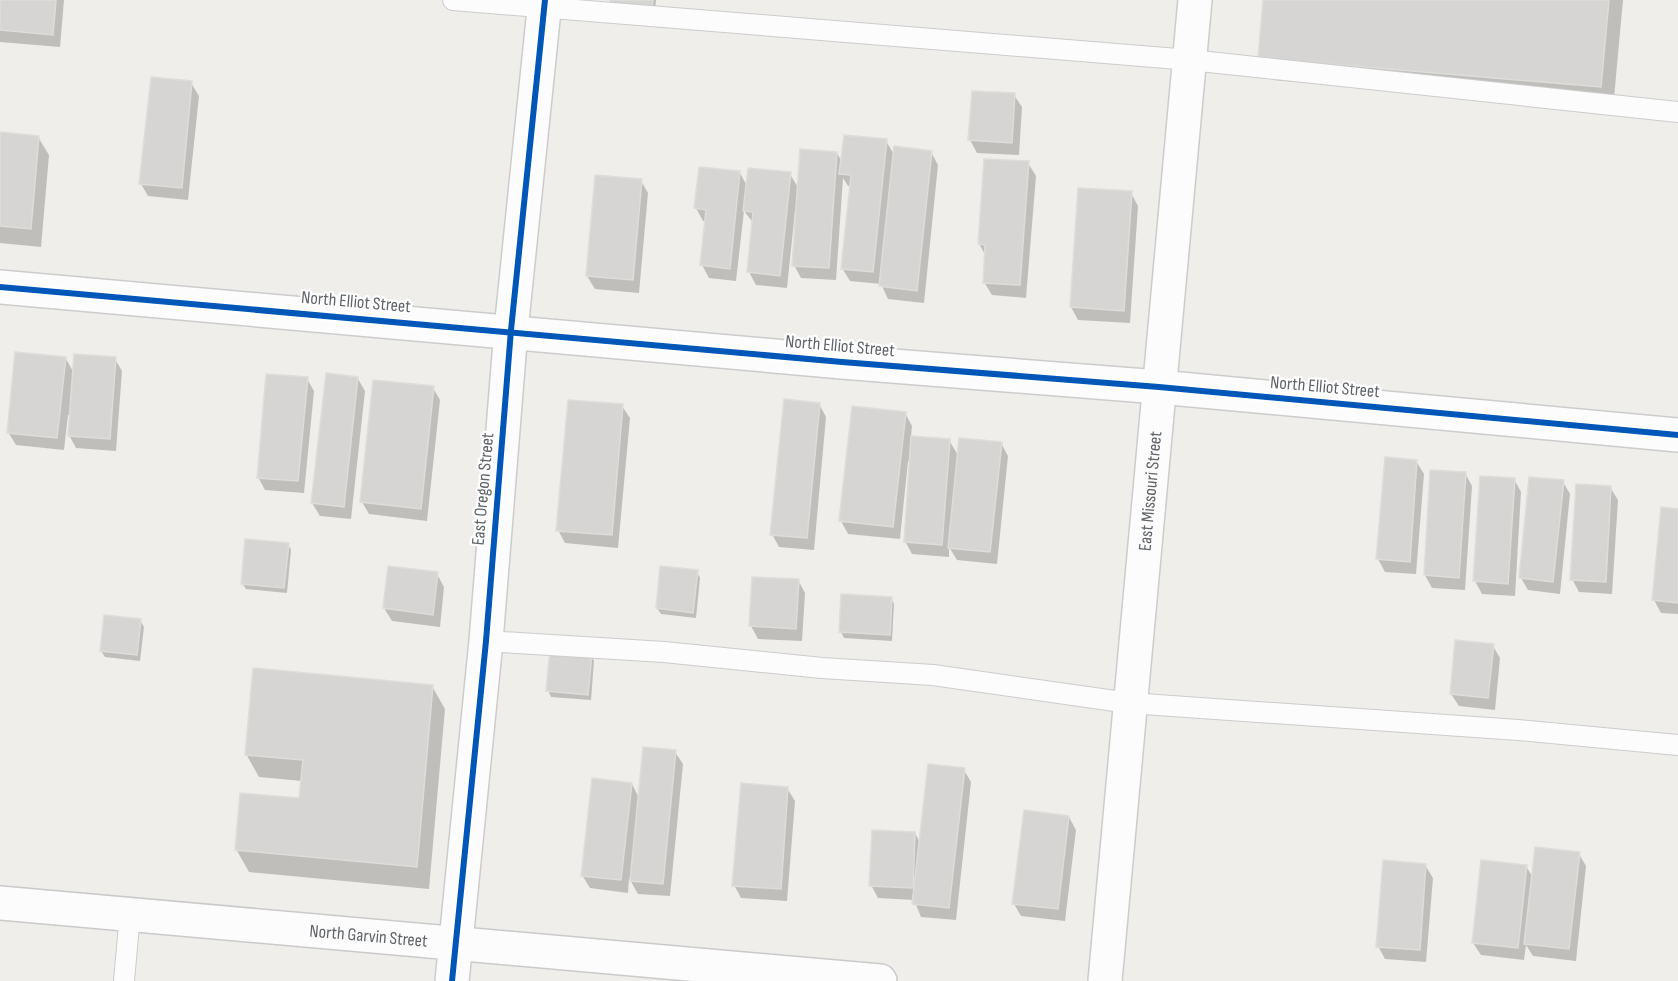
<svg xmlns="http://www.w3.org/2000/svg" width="1678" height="981" font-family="'Sofia Sans Condensed',sans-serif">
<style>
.shadow{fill:#0003}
.building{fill:#d6d5d3;stroke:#deddd9;stroke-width:1.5}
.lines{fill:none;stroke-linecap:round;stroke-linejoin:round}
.lane-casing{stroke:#cbcccc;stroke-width:22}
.street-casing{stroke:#cbcccc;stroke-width:36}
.secondary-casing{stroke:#cacacb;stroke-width:36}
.lane{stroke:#fdfcfc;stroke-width:20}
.street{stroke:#fdfcfc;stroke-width:33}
.secondary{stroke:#fdfcfc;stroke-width:33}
.cycleway-casing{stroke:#fff;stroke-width:10}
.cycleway{stroke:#0057b8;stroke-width:6}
.labels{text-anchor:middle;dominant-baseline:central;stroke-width:4.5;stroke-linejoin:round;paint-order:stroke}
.street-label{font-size:18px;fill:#5f6368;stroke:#fff}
</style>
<rect width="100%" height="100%" fill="#efeeea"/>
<g class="shadow">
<path d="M0,0h64l-4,47 -60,-5z"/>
<path d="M611,0h45l-1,12z"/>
<path d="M1265,0h358l-10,109 -340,-29 -13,-22z"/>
<path d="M191,83l8,13 -11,104 -40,-4 -7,-12z"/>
<path d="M1014,95l8,12 -3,48 -42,-2 -7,-13z"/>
<path d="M0,134l38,3 11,18 -8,92 -41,-4z"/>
<path d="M886,141l9,15 36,-4 7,13 -14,138 -36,-4 -7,-15 -31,-3 -8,-13 9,-82h-3l-5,-8 -7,102 -35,-2 -7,-13 4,-53 -3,-1 -8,77 -31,-3 -7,-13 5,-48 -10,-13 -8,70 -27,-3 -7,-13 4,-44h-3l-7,-13 44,-35 7,13 43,-12 9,15 38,-36 5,9z"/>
<path d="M1028,163l8,13 -10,122 -34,-3 -8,-13 2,-26 -7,-12z"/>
<path d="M641,181l7,12 -9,100 -44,-4 -8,-13z"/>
<path d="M1131,193l7,13 -8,117 -52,-3 -7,-13z"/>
<path d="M66,359l8,14 41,-14 7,12 -6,80 -40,-3 -7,-13 2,-20h-3l-4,35 -48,-5 -8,-13z"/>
<path d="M307,379l7,12 -10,102 -39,-3 -7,-13z"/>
<path d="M358,379l7,12 -14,128 -31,-3 -8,-13z"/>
<path d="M433,388l7,12 -13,121 -58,-7 -7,-12z"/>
<path d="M819,404l7,13 -12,133 -35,-3 -7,-13z"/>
<path d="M622,406l8,12 -12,130 -53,-5 -7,-13z"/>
<path d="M905,413l7,13 -1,11 38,3 10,17 42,-14 7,13 -11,108 -40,-4 -8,-13v10l-37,-3 -7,-13 6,-80h-3l-8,78 -52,-5 -7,-13z"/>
<path d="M1416,461l8,13 -8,100 -31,-2 -7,-13z"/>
<path d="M1465,473l7,13 -7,104 -33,-2 -7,-13z"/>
<path d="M1514,479l7,13 -6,104 -33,-2 -7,-13z"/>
<path d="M1563,482l7,12 -10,100 -32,-4 -7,-12z"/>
<path d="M1610,487l8,13 -6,94 -33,-2 -7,-13z"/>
<path d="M1678,510v104l-17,-1 -7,-13z"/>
<path d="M288,544l3,6 -4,43 -41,-4 -4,-6z"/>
<path d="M661,568l36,4 3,6 -4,40 -35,-4 -4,-6z"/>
<path d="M437,574l7,13 -4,40 -48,-6 -8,-13z"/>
<path d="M798,580l7,13 -3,48 -44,-2 -7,-13z"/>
<path d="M842,596l49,2 3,6 -2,37 -48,-3 -3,-6z"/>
<path d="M140,620l4,7 -4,34 -35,-4 -4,-6z"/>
<path d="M1493,646l7,12 -5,52 -36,-4 -8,-12z"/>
<path d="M591,655l3,6 -3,39 -40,-3 -3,-7z"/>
<path d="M432,686l13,23 -16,180 -180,-17 -13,-23 65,-49 1,-19 -43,-4 -13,-23z"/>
<path d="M675,752l8,12 -13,132 -32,-2 -9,-16 -1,15 -38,-5 -8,-13 50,-91 7,14z"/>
<path d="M964,770l7,12 -15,138 -35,-3 -7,-17 -36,-2 -7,-13 44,-52 5,10z"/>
<path d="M787,788l8,13 -8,100 -46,-3 -7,-13z"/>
<path d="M1069,817l7,13 -11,91 -44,-5 -7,-12z"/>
<path d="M1579,854l7,12 -10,95 -43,-5 -7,-11 -2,15 -43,-5 -8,-12 53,-77 7,12z"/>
<path d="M1425,865l8,13 -7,84 -41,-3 -7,-13z"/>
</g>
<g class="building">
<path d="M0,0h56l-3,35 -53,-5z"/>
<path d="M610,0h43l-1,7 -42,-4z"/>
<path d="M1263,0h346l-8,87 -343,-29z"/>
<path d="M151,77l41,4 -10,107 -43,-4z"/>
<path d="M972,91l43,2 -3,50 -44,-3z"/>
<path d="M0,132l39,4 -8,93 -31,-3z"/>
<path d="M844,135l43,4 -14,133 -32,-3 10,-94 -12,-1z"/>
<path d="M894,146l38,5 -15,140 -38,-5z"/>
<path d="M800,149l37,3 -8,116 -37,-2z"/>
<path d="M984,159l45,2 -9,124 -37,-2 2,-38 -7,-1z"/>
<path d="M699,167l41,4 -10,98 -30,-4 6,-55 -12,-2z"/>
<path d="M748,168l43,4 -11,104 -33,-4 6,-60 -10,-1z"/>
<path d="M595,175l47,4 -9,101 -47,-4z"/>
<path d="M1078,188l54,3 -8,120 -54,-4z"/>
<path d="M15,352l51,5 -9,81 -50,-5z"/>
<path d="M74,354l42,3 -6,82 -42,-3z"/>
<path d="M326,373l32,4 -14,130 -33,-4z"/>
<path d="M266,374l42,3 -10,104 -41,-3z"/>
<path d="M373,380l61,6 -13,123 -61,-7z"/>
<path d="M784,399l36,4 -13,135 -37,-3z"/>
<path d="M568,400l55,4 -11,131 -56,-4z"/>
<path d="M852,406l54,6 -13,115 -54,-6z"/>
<path d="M911,436l39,3 -8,106 -38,-3z"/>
<path d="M959,438l43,4 -12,110 -42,-4z"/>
<path d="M1385,457l32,3 -7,102 -34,-3z"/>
<path d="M1430,470l36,2 -7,106 -35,-3z"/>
<path d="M1480,476l35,2 -7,106 -35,-3z"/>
<path d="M1529,477l35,3 -11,102 -34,-4z"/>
<path d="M1576,484l35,2 -5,96 -36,-2z"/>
<path d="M1661,507l17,2v94l-26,-3z"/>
<path d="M245,539l44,4 -5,45 -43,-4z"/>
<path d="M388,566l50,6 -5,43 -50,-7z"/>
<path d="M660,566l38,4 -5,43 -37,-5z"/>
<path d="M752,577l47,2 -3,50 -47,-3z"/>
<path d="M841,594l51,3 -2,38 -51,-3z"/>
<path d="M104,615l37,4 -4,36 -37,-4z"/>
<path d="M1455,640l39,4 -6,54 -38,-4z"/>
<path d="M550,649l42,4 -4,42 -42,-4z"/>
<path d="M253,668l180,17 -16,182 -182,-17 5,-57 59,5 4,-38 -58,-5z"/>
<path d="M643,747l33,3 -13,134 -33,-3z"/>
<path d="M928,764l37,4 -16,140 -37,-4z"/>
<path d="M592,778l40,5 -11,97 -40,-4z"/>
<path d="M741,783l47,4 -7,102 -49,-3z"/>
<path d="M1024,810l45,6 -11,93 -46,-5z"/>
<path d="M872,830l43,2 -2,56 -44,-2z"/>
<path d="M1535,847l45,5 -11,97 -45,-5z"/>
<path d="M1383,860l43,4 -6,86 -44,-3z"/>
<path d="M1481,860l46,5 -9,83 -46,-5z"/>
</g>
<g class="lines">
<defs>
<g id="lane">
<path d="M453,0l737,60 488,52"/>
<path d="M486,641l178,11 158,16 111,7 196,28 389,27 160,15"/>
<path d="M124,981l6,-67"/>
</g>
<g id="street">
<path d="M0,287l842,75 317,25 519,48"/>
<path d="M452,981l34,-340 25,-311 34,-330"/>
<path id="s1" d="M1105,981l90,-981"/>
</g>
<g id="secondary">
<path id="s2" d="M0,903l880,78"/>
</g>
</defs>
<use href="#lane" class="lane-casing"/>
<use href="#street" class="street-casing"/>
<use href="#secondary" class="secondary-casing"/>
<use href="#lane" class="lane"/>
<use href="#street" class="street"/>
<use href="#secondary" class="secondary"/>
<defs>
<g id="cycleway">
<path d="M0,287l842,75 317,25 519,48"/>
<path d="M452,981l34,-340 25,-311 34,-330"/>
</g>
</defs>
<use href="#cycleway" class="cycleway-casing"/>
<use href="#cycleway" class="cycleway"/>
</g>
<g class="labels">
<g class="street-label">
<text transform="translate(356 302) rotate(5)">North Elliot Street</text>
<text transform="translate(840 346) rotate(5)">North Elliot Street</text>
<text transform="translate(1325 387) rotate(5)">North Elliot Street</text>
<text transform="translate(483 489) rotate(-85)">East Oregon Street</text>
<text stroke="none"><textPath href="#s1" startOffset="492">East Missouri Street</textPath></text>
<text stroke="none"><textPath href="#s2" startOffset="370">North Garvin Street</textPath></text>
</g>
</g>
</svg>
